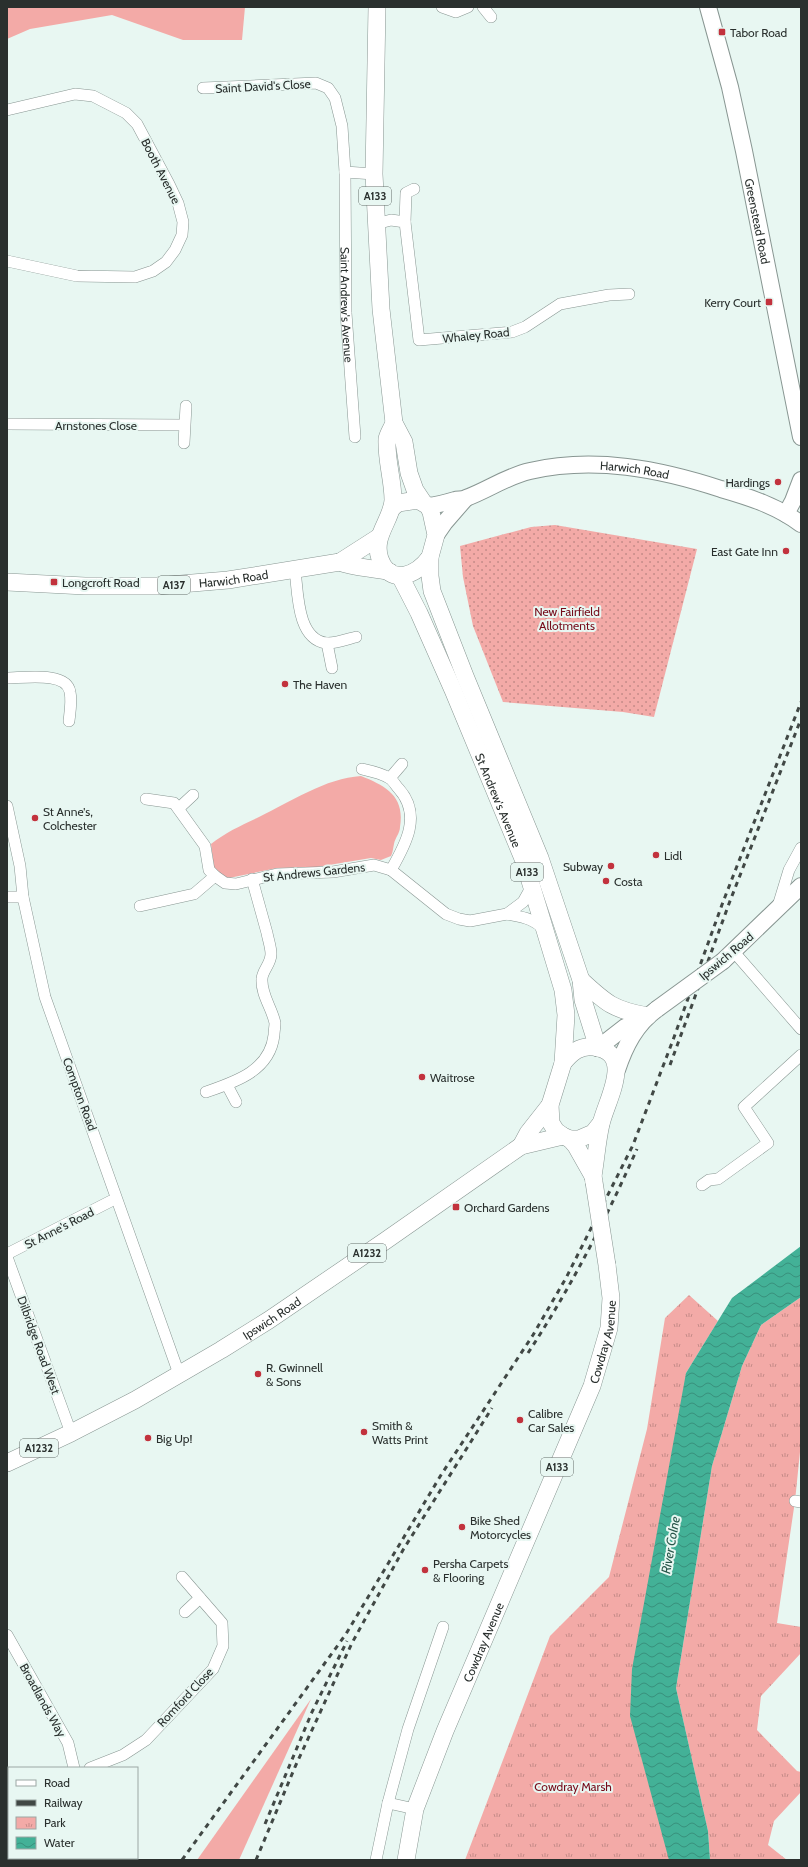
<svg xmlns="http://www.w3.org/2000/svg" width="808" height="1867" font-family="Cabin,sans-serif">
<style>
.grass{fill:#f3aaa7}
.park{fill:url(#park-tufts)}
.garden{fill:url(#garden-dots)}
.water{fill:url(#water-waves)}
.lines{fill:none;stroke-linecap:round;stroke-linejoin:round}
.street-casing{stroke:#889692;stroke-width:12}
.secondary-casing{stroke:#889692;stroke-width:18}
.primary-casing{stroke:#889692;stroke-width:18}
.street{stroke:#fff;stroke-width:11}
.secondary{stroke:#fff;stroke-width:16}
.primary{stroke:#fff;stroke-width:17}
.rail{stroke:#414845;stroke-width:3;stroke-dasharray:5 5;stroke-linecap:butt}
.secondary-bridge-casing{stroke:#889692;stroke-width:18;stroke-linecap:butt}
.primary-bridge-casing{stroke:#889692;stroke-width:18;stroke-linecap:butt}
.secondary-bridge{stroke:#fff;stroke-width:16}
.primary-bridge{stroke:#fff;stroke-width:17}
.poi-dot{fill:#c2323d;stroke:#e8f7f2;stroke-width:1.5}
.labels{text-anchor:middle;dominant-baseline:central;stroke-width:4;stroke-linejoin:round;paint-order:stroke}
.shield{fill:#e8f7f2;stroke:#636c69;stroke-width:1}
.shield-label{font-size:11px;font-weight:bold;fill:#2a302e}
.poi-label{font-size:12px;fill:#2a302e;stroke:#e8f7f2;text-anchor:start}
.street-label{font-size:12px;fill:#2a302e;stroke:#e8f7f2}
.park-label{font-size:12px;fill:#760c1b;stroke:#e8f7f2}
.water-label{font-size:13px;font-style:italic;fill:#29574b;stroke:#e8f7f2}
</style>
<defs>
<pattern id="park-tufts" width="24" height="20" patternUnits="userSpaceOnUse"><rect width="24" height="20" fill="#f3aaa7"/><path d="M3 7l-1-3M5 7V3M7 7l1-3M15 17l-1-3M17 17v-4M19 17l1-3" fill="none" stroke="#c58b88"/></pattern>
<pattern id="garden-dots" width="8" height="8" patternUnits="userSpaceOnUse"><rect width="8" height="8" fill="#f3aaa7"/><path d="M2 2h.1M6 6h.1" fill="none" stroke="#c58b88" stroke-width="1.8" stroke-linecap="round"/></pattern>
<pattern id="water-waves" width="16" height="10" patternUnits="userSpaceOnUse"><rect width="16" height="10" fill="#43b197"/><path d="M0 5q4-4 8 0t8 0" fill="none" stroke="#38907c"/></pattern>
</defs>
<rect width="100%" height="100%" fill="#e8f7f2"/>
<g class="grass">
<path d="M7,7h238l-3,33h-59l-71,-25 -82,14 -23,10z"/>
<path d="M361,776c25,10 44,20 39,51 0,6 -5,11 -6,17 -1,4 -1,8 -3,12l-10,4 -10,-2 -54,9 -40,1 -48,10 -6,-1 -9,-9 -3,-24c15,-12 31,-19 48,-27 31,-15 67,-39 102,-41z"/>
<path d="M311,1699l-72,161h-42z"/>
</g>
<g class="park">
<path d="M689,1295l29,26 -32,52 -17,487h-204l85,-224 59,-59 38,-148 18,-111z"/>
<path d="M801,1297v145l-6,59 -18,122 24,4v26l-40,43 -4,34 40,41 4,1v20l-27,29 -6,24 19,15h-77l-2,-29 -32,-143 36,-222 30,-100 19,-41z"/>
</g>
<path class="garden" d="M555,525l142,24 -43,168 -31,-5 -120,-10 -30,-76 -10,-49 -3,-31 71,-19z"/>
<path class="water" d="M801,1246v51l-40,28 -19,41 -30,100 -36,222 32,143 2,29h-41l-39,-144 2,-47 54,-296 46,-75z"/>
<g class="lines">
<defs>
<g id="street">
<path d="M442,7l14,5 12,-5"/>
<path d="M483,7l8,10"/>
<path id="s1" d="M203,88l113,-5 12,5 7,10 7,28 3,46 1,141 9,124"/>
<path d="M7,110l68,-16 18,2 33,17 11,11 32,60 9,19 5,19 -1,13 -7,15 -9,12 -13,9 -18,6 -58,-1 -70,-15"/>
<path d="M345,172l29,2"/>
<path d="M405,222l1,-29 8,-4"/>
<path d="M376,224l15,-4 14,2 14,118 93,-8 13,-5 35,-23 49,-9 20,-1"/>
<path d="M7,424l177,1"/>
<path d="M184,443l2,-37"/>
<path d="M295,570c3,23 2,69 31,73 9,1 21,-4 30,-6"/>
<path d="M327,643l5,25"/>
<path d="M7,678c16,0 60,-7 63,14 2,9 0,20 -1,29"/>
<path d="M362,769c9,2 19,4 27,9 4,2 7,8 10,11 23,26 7,55 -8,81"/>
<path d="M390,778l12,-14"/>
<path d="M146,799l28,4 31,43 4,24 6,6 10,7 11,1 41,-10 56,-2 41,-7 17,5 55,44 13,5 11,2 37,-7"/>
<path d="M7,806l13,60 3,31 22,100 134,377"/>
<path d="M179,808l14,-13"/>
<path d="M532,886l-9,16 -16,12c14,3 27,4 37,16"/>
<path d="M7,897h16"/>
<path d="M140,906l54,-12 21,-18"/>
<path d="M778,906l11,-36 12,-22"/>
<path d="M734,952l67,77"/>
<path d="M227,1085l9,17"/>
<path d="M206,1092c29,-10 64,-21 68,-57 0,-4 1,-8 1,-12 -3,-15 -14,-28 -13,-44 0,-8 9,-15 9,-25 0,-7 -3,-15 -4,-21 -5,-18 -10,-36 -15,-54"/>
<path d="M702,1185l7,-5 9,-1 50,-36 -24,-36 57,-52"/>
<path d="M7,1254l104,-53"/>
<path d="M7,1257l64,176"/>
<path d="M795,1501l6,1"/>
<path d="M185,1612l15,-14"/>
<path d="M7,1635l61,108 6,25"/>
<path d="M90,1768l33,-13 23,-15 67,-71 10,-23 -1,-23 -40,-46"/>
<path d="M388,1803l27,6"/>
<path d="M45,1860l2,-2"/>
<path d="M376,1860l12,-57 20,-74 35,-102"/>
</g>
<g id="secondary">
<path id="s2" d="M708,7l22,80 14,64 57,286"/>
<path id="s3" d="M428,506c9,-1 17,-3 27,-6 3,-1 8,0 11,-2 22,-8 41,-22 64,-27 64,-15 130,-2 191,18 28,8 56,17 80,35"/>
<path d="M786,514l7,-13 8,-21"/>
<path d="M436,535l9,-13 20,-23"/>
<path d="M723,961l78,-75"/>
<path d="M598,1048l27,-21 19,-8"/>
<path d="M617,1070c8,-24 19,-46 40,-61"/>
</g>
<g id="primary">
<path d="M377,7l-3,167 7,135 13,114 10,19 5,31 6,17 8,12"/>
<path d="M394,423c-2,5 -6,11 -7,16 -1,21 6,41 6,61 -1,20 -21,36 -13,59 10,28 37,16 50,-2"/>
<path d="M392,508l6,-5 20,-3 10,6 3,6 5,23 -6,22v19l2,15 33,85 75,182 41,122 2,20 15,48"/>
<path d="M340,562c13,6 35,6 50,10"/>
<path id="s4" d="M400,576l19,37 34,77 71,171 39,129 3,25 -3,48 -13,42 1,18 5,8 7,5 7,3h9l14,-6 8,-10"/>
<path id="s5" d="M7,582l78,4h72l71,-6 112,-18 39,-25"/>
<path d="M581,980c25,23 32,30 67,36"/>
<path d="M563,1063c8,-10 17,-18 31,-16 42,6 12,54 7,77 -4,17 -5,35 -8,52l1,6"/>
<path d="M570,1139l6,7 17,30"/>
<path d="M521,1146l7,-13 22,-28"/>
<path id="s6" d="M7,1463l64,-30 64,-33 86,-50 48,-30 116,-79 136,-95 42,-10"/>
<path id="s7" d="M406,1860l9,-51 30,-78 147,-345 17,-58 2,-30 -4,-33"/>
</g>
</defs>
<use href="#street" class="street-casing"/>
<use href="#secondary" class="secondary-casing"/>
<use href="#primary" class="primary-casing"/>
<use href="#street" class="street"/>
<use href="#secondary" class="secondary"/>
<use href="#primary" class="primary"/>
<g class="rail">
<path d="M670,1065l60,-164 71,-182"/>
<path d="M528,1353c42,-64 78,-134 109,-204"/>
<path d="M265,1824l47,-112 35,-71"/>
<path d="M182,1860l164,-226 95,-159 92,-140 33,-57 67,-133 40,-105 50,-138 78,-200"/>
<path d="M256,1860l39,-93 57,-124 51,-93 89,-142"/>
</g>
<defs>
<path id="secondary-bridge" d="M657,1009l66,-48"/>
<path id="primary-bridge" d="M594,1182l13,83"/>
</defs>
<use href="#secondary-bridge" class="secondary-bridge-casing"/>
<use href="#primary-bridge" class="primary-bridge-casing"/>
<use href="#secondary-bridge" class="secondary-bridge"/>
<use href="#primary-bridge" class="primary-bridge"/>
</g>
<g class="poi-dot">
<rect x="718" y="28" width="8" height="8" rx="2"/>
<rect x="765" y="298" width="8" height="8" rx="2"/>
<circle cx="778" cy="482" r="4"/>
<circle cx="786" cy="551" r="4"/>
<rect x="50" y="578" width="8" height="8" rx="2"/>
<circle cx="285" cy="684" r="4"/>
<circle cx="35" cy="818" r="4"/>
<circle cx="656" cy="855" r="4"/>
<circle cx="611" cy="866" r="4"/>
<circle cx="606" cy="881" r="4"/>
<circle cx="422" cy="1077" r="4"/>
<rect x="452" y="1203" width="8" height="8" rx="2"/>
<circle cx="258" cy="1374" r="4"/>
<circle cx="520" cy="1420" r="4"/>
<circle cx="364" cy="1432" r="4"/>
<circle cx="148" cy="1438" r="4"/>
<circle cx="462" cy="1527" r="4"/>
<circle cx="425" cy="1570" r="4"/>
</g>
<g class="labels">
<g class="shield">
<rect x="359" y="187" width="32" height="18" rx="3"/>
<rect x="158" y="576" width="32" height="18" rx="3"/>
<rect x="511" y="863" width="32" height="18" rx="3"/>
<rect x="348" y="1244" width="38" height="18" rx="3"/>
<rect x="20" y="1439" width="38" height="18" rx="3"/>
<rect x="541" y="1458" width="32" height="18" rx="3"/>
</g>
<g class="shield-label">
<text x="375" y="196">A133</text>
<text x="174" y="585">A137</text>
<text x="527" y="872">A133</text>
<text x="367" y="1253">A1232</text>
<text x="39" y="1448">A1232</text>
<text x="557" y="1467">A133</text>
</g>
<g class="poi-label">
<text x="730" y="32">Tabor Road</text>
<text x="761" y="302" text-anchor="end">Kerry Court</text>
<text x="770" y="482" text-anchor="end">Hardings</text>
<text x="778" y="551" text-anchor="end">East Gate Inn</text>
<text x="62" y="582">Longcroft Road</text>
<text x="293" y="684">The Haven</text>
<text x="43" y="811">St Anne's,<tspan x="43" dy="14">Colchester</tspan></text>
<text x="664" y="855">Lidl</text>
<text x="603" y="866" text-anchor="end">Subway</text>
<text x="614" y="881">Costa</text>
<text x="430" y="1077">Waitrose</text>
<text x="464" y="1207">Orchard Gardens</text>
<text x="266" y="1367">R. Gwinnell<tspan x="266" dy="14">&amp; Sons</tspan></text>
<text x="528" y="1413">Calibre<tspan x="528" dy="14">Car Sales</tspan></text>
<text x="372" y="1425">Smith &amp;<tspan x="372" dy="14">Watts Print</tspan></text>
<text x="156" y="1438">Big Up!</text>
<text x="470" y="1520">Bike Shed<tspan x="470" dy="14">Motorcycles</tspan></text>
<text x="433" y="1563">Persha Carpets<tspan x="433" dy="14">&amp; Flooring</tspan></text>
</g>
<g class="street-label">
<text transform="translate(263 86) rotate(-3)">Saint David's Close</text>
<text transform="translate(161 171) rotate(63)">Booth Avenue</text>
<text stroke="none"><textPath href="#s2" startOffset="220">Greenstead Road</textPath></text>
<text stroke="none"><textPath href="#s1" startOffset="346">Saint Andrew's Avenue</textPath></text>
<text transform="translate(476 335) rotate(-6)">Whaley Road</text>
<text x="96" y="425">Arnstones Close</text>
<text stroke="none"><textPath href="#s3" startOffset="214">Harwich Road</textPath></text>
<text stroke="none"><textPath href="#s5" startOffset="227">Harwich Road</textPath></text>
<text stroke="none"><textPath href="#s4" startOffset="245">St Andrew's Avenue</textPath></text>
<text transform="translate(314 872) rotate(-6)">St Andrews Gardens</text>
<text transform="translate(726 956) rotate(-40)">Ipswich Road</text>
<text transform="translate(80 1094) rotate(70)">Compton Road</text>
<text transform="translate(59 1228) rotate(-27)">St Anne's Road</text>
<text stroke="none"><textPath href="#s6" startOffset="302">Ipswich Road</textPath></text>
<text stroke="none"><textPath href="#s7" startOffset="556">Cowdray Avenue</textPath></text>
<text transform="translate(39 1345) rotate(70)">Dilbridge Road West</text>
<text stroke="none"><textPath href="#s7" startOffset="232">Cowdray Avenue</textPath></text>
<text transform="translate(185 1697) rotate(-47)">Romford Close</text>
<text transform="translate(43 1700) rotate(61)">Broadlands Way</text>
</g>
<g class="park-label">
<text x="567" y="611">New Fairfield<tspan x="567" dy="14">Allotments</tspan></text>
<text x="573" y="1786">Cowdray Marsh</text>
</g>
<g class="water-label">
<text transform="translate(670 1545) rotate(-80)">River Colne</text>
</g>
</g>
<rect width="808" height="1867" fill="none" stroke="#2a302e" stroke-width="16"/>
<rect x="8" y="1767" width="130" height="92" fill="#e8f7f2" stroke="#9ca7a4"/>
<rect x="16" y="1780" width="20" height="6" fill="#ffffff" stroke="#9ca7a4"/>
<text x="44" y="1787" font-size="12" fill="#2a302e">Road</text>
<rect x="16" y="1800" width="20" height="6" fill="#414845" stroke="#9ca7a4"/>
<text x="44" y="1807" font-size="12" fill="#2a302e">Railway</text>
<rect x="16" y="1817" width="20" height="12" fill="url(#park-tufts)" stroke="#9ca7a4"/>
<text x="44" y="1827" font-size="12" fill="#2a302e">Park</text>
<rect x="16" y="1837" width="20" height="12" fill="url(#water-waves)" stroke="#9ca7a4"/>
<text x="44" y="1847" font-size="12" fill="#2a302e">Water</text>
</svg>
